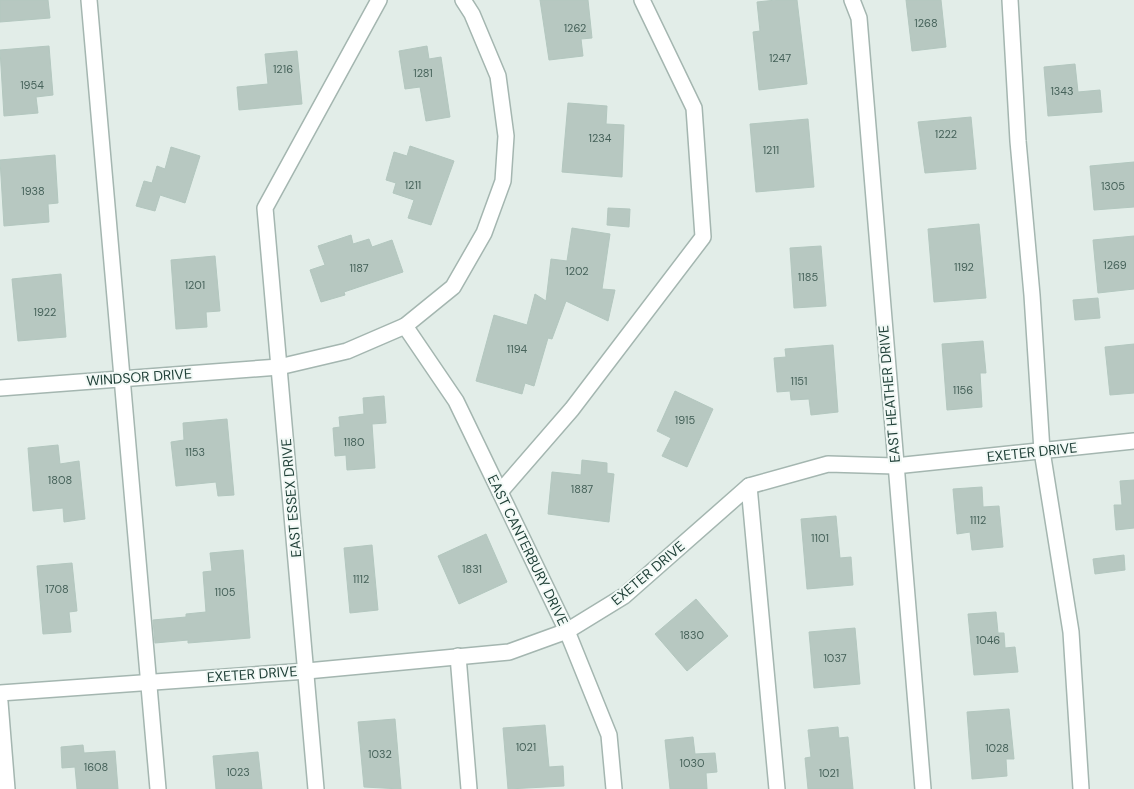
<svg xmlns="http://www.w3.org/2000/svg" width="1134" height="789" font-family="'DM Sans',sans-serif">
<style>
.building{fill:#b7c8c1;stroke:#b3c7bf}
.lines{fill:none;stroke-linecap:round;stroke-linejoin:round}
.minor-casing{stroke:#a4b6b0;stroke-width:18}
.minor{stroke:#fff;stroke-width:15}
.labels{text-anchor:middle;dominant-baseline:central;stroke-width:4;stroke-linejoin:round;paint-order:stroke}
.number-label{font-size:11px;fill:#46625a}
.street-label{font-size:14px;fill:#204038;stroke:#f2f9f6}
</style>
<rect width="100%" height="100%" fill="#e2ede8"/>
<g class="building">
<path d="M0,0h48l2,18 -50,4z"/>
<path d="M540,0h48l4,38 -11,1 2,17 -34,4z"/>
<path d="M776,0h21l10,84 -48,6 -6,-58 7,-1 -3,-29z"/>
<path d="M906,0h35l5,47 -34,4z"/>
<path d="M49,46l4,49 -17,2 2,16 -34,3 -4,-66z"/>
<path d="M427,46l2,13 12,-2 9,60 -24,4 -6,-34 -15,2 -6,-38z"/>
<path d="M297,51l5,53 -63,6 -2,-23 31,-3 -3,-30z"/>
<path d="M1075,64l3,28 22,-2 2,22 -54,4 -4,-49z"/>
<path d="M568,103l39,3 -1,18 18,1 -2,52 -60,-5z"/>
<path d="M971,117l5,52 -51,4 -7,-51z"/>
<path d="M808,119l6,68 -58,5 -6,-68z"/>
<path d="M410,146l44,15 -23,64 -23,-7 6,-18 -21,-7 3,-10 -10,-3 8,-28 13,4z"/>
<path d="M171,147l29,9 -15,47 -25,-8 -5,16 -19,-5 8,-25 8,2 5,-17 8,3z"/>
<path d="M55,155l3,48 -10,1 1,18 -45,4 -4,-66z"/>
<path d="M1134,162v45l-40,3 -4,-44z"/>
<path d="M608,208l22,1 -1,18 -22,-2z"/>
<path d="M979,224l7,74 -52,4 -6,-73z"/>
<path d="M572,228l38,6 -8,55 13,1 -7,31 -42,-20 -14,38 -4,-1 -14,48 -9,-3 -3,11 -46,-13 18,-66 33,10 8,-31 11,7 5,-42 16,2z"/>
<path d="M351,235l2,9 16,-5 3,8 20,-7 11,32 -59,20 1,3 -24,7 -11,-32 15,-5 -7,-19z"/>
<path d="M1134,236v53l-36,4 -5,-53z"/>
<path d="M821,246l5,60 -32,2 -4,-60z"/>
<path d="M215,256l5,55 -14,1 1,15 -31,2 -5,-69z"/>
<path d="M61,274l5,63 -48,4 -6,-62z"/>
<path d="M1098,298l2,20 -25,2 -2,-20z"/>
<path d="M983,341l3,32h-6l2,34 -35,3 -5,-66z"/>
<path d="M1134,344v49l-24,2 -5,-48z"/>
<path d="M833,345l5,67 -27,3 -2,-16 -18,1 -1,-9 -13,1 -3,-34 12,-1 -1,-8z"/>
<path d="M675,391l38,18 -26,58 -25,-11 9,-18 -14,-7z"/>
<path d="M384,396l2,27 -14,1 3,44 -28,2 -1,-15 -11,1 -2,-28 7,-1 -1,-10 25,-3 -1,-16z"/>
<path d="M227,419l7,76 -16,1 -2,-14 -40,4 -5,-44 13,-2 -1,-17z"/>
<path d="M58,445l2,19 19,-3 6,58 -21,3 -1,-14 -30,3 -5,-63z"/>
<path d="M582,460l25,3v10l7,1 -5,48 -61,-8 4,-42 29,3z"/>
<path d="M1134,480v48l-18,2 -2,-25h8l-2,-24z"/>
<path d="M982,487l1,20 16,-1 4,41 -31,3 -2,-18 -13,2 -4,-45z"/>
<path d="M836,516l4,42 11,-1 2,28 -46,4 -6,-70z"/>
<path d="M486,534l21,48 -48,22 -21,-48z"/>
<path d="M372,545l6,65 -28,3 -6,-65z"/>
<path d="M243,550l7,88 -62,5v-3l-33,3 -2,-23 33,-3v-3l20,-2 -3,-40 9,-1 -2,-18z"/>
<path d="M1124,555l1,15 -30,4 -2,-15z"/>
<path d="M72,563l5,48 -8,1 2,20 -28,2 -6,-68z"/>
<path d="M696,599l32,37 -41,35 -32,-37z"/>
<path d="M996,612l2,21h6l1,15 10,-1 3,25 -44,3 -6,-61z"/>
<path d="M855,628l5,56 -46,4 -5,-56z"/>
<path d="M1009,709l5,50h-8l1,17 -35,3 -5,-67z"/>
<path d="M395,719l6,70 -37,-2 -6,-65z"/>
<path d="M545,725l4,42 14,-1 1,20 -56,3 -5,-61z"/>
<path d="M838,727l1,11 9,-1 5,52h-45l-3,-31 6,-1 -3,-27z"/>
<path d="M693,737l2,17 20,-1 2,19 -11,1 1,16h-37l-5,-49z"/>
<path d="M83,745l1,8 31,-2 3,38h-41l-2,-22 -13,1 -1,-21z"/>
<path d="M258,752l4,37h-46l-3,-33z"/>
</g>
<g class="lines">
<defs>
<g id="minor">
<path d="M89,0l69,789"/>
<path d="M852,0l7,18 64,771"/>
<path d="M1010,0l8,141 14,154 10,156 29,181 10,157"/>
<path d="M405,326l51,75 111,230 42,104 5,54"/>
<path d="M0,388l279,-21 68,-16 58,-25 48,-39 31,-54 19,-52 3,-45 -8,-60 -26,-62 -9,-14"/>
<path d="M749,486l28,303"/>
<path d="M500,492l72,-83 131,-172 -9,-129 -52,-108"/>
<path d="M458,656l11,133"/>
<path d="M0,693l307,-22 202,-19 58,-21 57,-35 125,-110 79,-22 67,2 239,-25"/>
<path d="M0,702l7,87"/>
<path d="M316,789l-51,-581 114,-208"/>
</g>
</defs>
<use href="#minor" class="minor-casing"/>
<use href="#minor" class="minor"/>
</g>
<g class="labels">
<g class="number-label">
<text x="926" y="23">1268</text>
<text x="575" y="28">1262</text>
<text x="780" y="58">1247</text>
<text x="283" y="69">1216</text>
<text x="423" y="73">1281</text>
<text x="32" y="85">1954</text>
<text x="1062" y="91">1343</text>
<text x="946" y="134">1222</text>
<text x="600" y="138">1234</text>
<text x="771" y="150">1211</text>
<text x="413" y="185">1211</text>
<text x="1113" y="186">1305</text>
<text x="33" y="191">1938</text>
<text x="1115" y="265">1269</text>
<text x="964" y="267">1192</text>
<text x="359" y="268">1187</text>
<text x="577" y="271">1202</text>
<text x="808" y="277">1185</text>
<text x="195" y="285">1201</text>
<text x="45" y="312">1922</text>
<text x="517" y="349">1194</text>
<text x="799" y="381">1151</text>
<text x="963" y="390">1156</text>
<text x="685" y="420">1915</text>
<text x="354" y="442">1180</text>
<text x="195" y="452">1153</text>
<text x="60" y="480">1808</text>
<text x="582" y="489">1887</text>
<text x="978" y="520">1112</text>
<text x="820" y="538">1101</text>
<text x="472" y="569">1831</text>
<text x="361" y="579">1112</text>
<text x="57" y="589">1708</text>
<text x="225" y="592">1105</text>
<text x="692" y="635">1830</text>
<text x="988" y="640">1046</text>
<text x="835" y="658">1037</text>
<text x="526" y="747">1021</text>
<text x="997" y="748">1028</text>
<text x="380" y="754">1032</text>
<text x="692" y="763">1030</text>
<text x="96" y="767">1608</text>
<text x="238" y="772">1023</text>
<text x="829" y="773">1021</text>
</g>
<g class="street-label">
<text transform="translate(139 377) rotate(-4)">WINDSOR DRIVE</text>
<text transform="translate(889 394) rotate(-95)">EAST HEATHER DRIVE</text>
<text transform="translate(1032 452) rotate(-6)">EXETER DRIVE</text>
<text transform="translate(291 498) rotate(-95)">EAST ESSEX DRIVE</text>
<text transform="translate(528 550) rotate(64)">EAST CANTERBURY DRIVE</text>
<text transform="translate(648 573) rotate(-40)">EXETER DRIVE</text>
<text transform="translate(252 674) rotate(-4)">EXETER DRIVE</text>
</g>
</g>
</svg>
